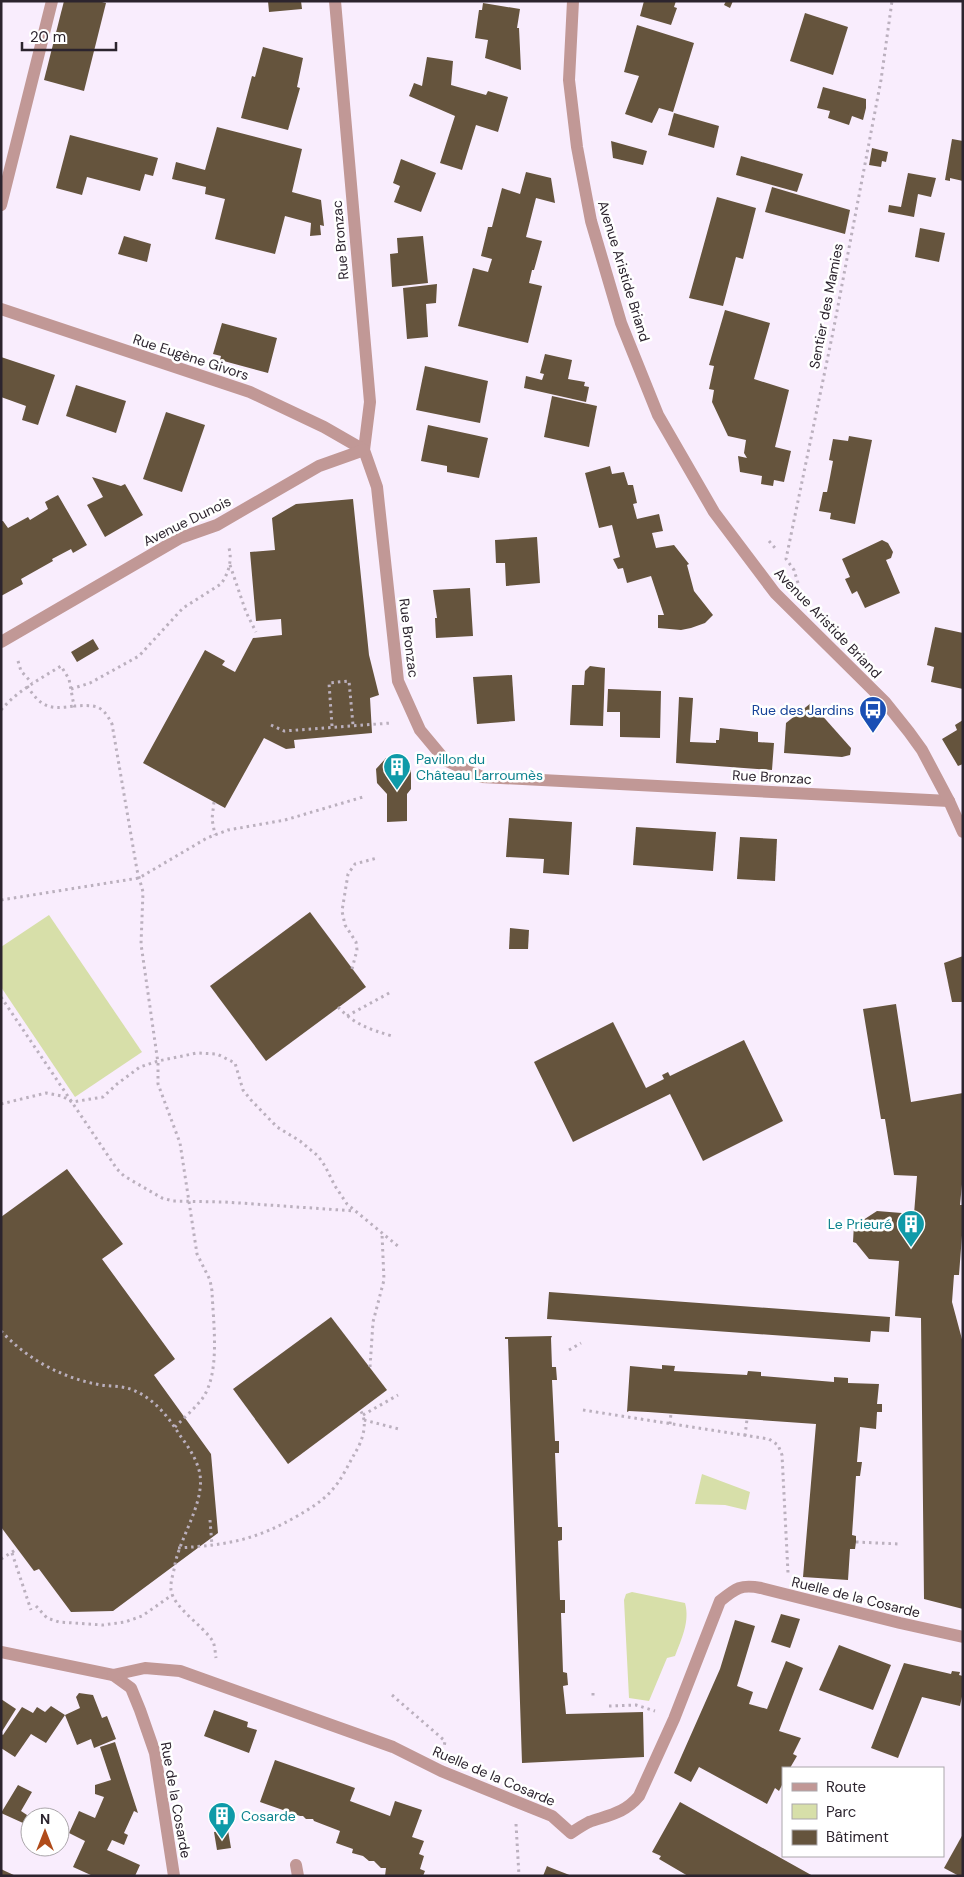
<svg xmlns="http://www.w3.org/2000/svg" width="964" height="1877" font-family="'DM Sans',sans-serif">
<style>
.green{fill:#d7dfa9}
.building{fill:#65543d}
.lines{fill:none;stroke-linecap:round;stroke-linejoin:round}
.path{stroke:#bbb0be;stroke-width:3;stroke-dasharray:2.5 4;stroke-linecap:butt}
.minor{stroke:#c19896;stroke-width:12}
.labels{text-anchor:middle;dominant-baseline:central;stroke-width:5;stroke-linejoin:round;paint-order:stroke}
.street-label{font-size:14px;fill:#2c242e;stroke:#fff}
.transit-label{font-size:14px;fill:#164399;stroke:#fff;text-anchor:end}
.culture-label{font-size:14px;fill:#0d838f;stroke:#fff;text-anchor:start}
</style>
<rect width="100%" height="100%" fill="#f9edfd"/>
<g class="green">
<path d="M49,915l93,137 -67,45 -74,-110v-40z"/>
<path d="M702,1474l48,18 -4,18 -21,-5 -30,-1z"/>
<path d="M632,1592l53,11c5,18 -3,35 -10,53l-8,2 -18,43 -20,-3 -5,-98 2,-6z"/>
</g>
<g class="building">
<path d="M64,1h34l8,2 -22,88 -40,-11z"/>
<path d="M268,1h33l1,8 -33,3z"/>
<path d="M644,1h32l-2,6 3,1 -6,17 -31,-9z"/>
<path d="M726,1h7l-3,7 -6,-3z"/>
<path d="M483,3l37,6 -3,19h2l2,42 -36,-12 3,-18 -13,-2 4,-28h3z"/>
<path d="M805,13l43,14 -15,48 -43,-14z"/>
<path d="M637,25l57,18 -21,69 -14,-4 -7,15 -27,-9 14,-38 -15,-4z"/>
<path d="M263,47l40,11 -6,29 3,1 -12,42 -47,-12 11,-42 3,1z"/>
<path d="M427,57l26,4 -2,24 35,10 2,-4 20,6 -10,35 -22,-7 -14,45 -22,-7 15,-47 -46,-20 5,-13 8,3z"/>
<path d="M823,87l43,12v9l-3,12 -11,-4 -3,9 -21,-7 2,-7 -13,-3z"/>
<path d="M674,113l45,13 -5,22 -46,-13z"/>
<path d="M217,127l85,22 -10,43 29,8 3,26 -4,-1 1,10 -11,1 1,-13 -26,-7 -10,38 -60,-15 10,-40 -20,-5 1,-7 -34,-8 4,-17 29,8z"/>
<path d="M70,135l88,23 -5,18 -8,-2 -5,17 -53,-14 -5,18 -26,-7z"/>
<path d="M952,139l11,2v40l-13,-3v3l-5,-1z"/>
<path d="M611,141l36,10 -4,14 -30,-7z"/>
<path d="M872,148l16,4 -2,10 -4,-1 -1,6 -12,-2z"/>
<path d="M741,156l62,18 -6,18 -61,-17z"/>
<path d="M401,159l35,14 -15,39 -27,-10 6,-16 -7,-3z"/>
<path d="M526,172l25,6 4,25 -19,-5 -10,39 16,4 -8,29h-2l-3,13 13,3 -14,57 -70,-17 15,-58 15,4 4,-13 -11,-3 7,-29h4l10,-39 18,6z"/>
<path d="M908,173l28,5 -5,19 -13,-3 -4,23 -26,-5 1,-7 12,2z"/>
<path d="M772,187l78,23 -5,24 -80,-22z"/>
<path d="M717,197l39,11 -13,51 -7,-2 -13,49 -34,-8z"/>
<path d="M920,228l25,5 -6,29 -24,-5z"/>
<path d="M124,236l27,8 -4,18 -29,-8z"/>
<path d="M423,236l5,47 -36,4 -2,-33 8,-1 -1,-15z"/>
<path d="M437,284l-1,19 -10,1 2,33 -21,2 -4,-51z"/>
<path d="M725,310l45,13 -16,56 35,11 -14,57 16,4 -7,31 -10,-2 -1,6 -12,-2 1,-8 -22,-4 -2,-16 9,2 -3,-5 2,-13 -18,-4 -16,-34 2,-12 -5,-1 5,-23 -5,-1z"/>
<path d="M222,323l55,15 -9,35 -48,-13 1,-4 -8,-2z"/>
<path d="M545,354l27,6 -4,19 17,3 -1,4 5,1 -3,15 -62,-14 2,-12 16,4 2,-6 -4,-1z"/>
<path d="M1,357l54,18 -17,50 -16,-5 4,-14 -25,-9z"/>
<path d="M425,366l63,15 -8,42 -64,-13z"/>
<path d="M76,385l50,16 -10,32 -50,-17z"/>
<path d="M552,396l45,10 -8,41 -45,-10z"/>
<path d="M166,412l39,13 -23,67 -39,-13z"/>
<path d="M428,425l60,13 -9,40 -32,-6v-6l-26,-5z"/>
<path d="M849,436l23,4 -17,84 -25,-5 1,-6 -12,-2 4,-19h4l3,-15 3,-16 -4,-1 4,-21 15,2z"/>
<path d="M610,466l2,8 12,-2 4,13h5l4,18 -4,1 4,15 22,-5 4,17 -11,2 4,15 18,-3 15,19 -2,1 7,26 19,24 -8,8 -14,5 -10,2 -23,-2v-13h6l-13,-39 -24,7 -4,-15 -5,1 -5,-10 7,-2 -8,-32 -13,3 -14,-55z"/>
<path d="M92,477l29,9 4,-2 18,31 -38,22 -18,-32 16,-8z"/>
<path d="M58,495l29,50 -14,8 -2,-4 -19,10 1,2 -32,18 2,5 -22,12v-75h2l5,7 20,-11 2,3 18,-11 -3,-7z"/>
<path d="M353,499l16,156 10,40 -9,3 2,35 -78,7 1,8 -9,1 -22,-11 -39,70 -82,-45 62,-113 20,11 -3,4 13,7 18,-34 29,-3 -1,-16 -25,2 -6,-69 25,-2 -3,-32 24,-14z"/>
<path d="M537,537l3,46 -34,3 -1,-23h-9l-1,-23z"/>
<path d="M882,540l6,3 5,9 -2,6 -5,2 14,33 -35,15 -8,-17 -5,3 -7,-15 5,-2 -8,-18z"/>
<path d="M470,588l3,48 -37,2 -1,-20h2l-4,-28z"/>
<path d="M935,627l28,6v56l-32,-7 3,-15 -7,-2z"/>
<path d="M93,639l6,10 -22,13 -6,-10z"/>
<path d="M590,666l15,2 -2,58 -33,-1 2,-40h12l1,-14z"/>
<path d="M512,675l3,46 -38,3 -4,-47z"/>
<path d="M608,689l53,2 -1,47 -40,-1v-25h-13z"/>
<path d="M679,697l14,1 -3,44 26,1v-3h3l1,-12 38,4v10l16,1 -2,27 -96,-7z"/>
<path d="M811,703l40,45 -1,7 -8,2 -58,-4 2,-30z"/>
<path d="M963,720v44l-5,2 -16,-27 15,-9 -2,-5z"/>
<path d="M386,758h15l10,8v23l-4,5v27l-20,1v-28l-10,-11 -1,-14z"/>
<path d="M509,818l63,4 -3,53 -26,-2 1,-14 -38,-2z"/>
<path d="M636,827l80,5 -3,39 -80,-6z"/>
<path d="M740,837l37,2 -2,42 -38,-2z"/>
<path d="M310,912l56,75 -100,74 -56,-75z"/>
<path d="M510,928l19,2 -1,19h-19z"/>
<path d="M963,956v46h-11l-8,-39z"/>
<path d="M896,1004l15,98 52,-9v81l-3,31h3v17l-4,53h-5l-2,27 11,41v266l-39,-10 -3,-281 -26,-2 4,-55 -30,-2 -13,-16 -3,-1 1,-18h3l20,-13 37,3 3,-38 -23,-1 -9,-56h-4l-18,-110z"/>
<path d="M613,1022l33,66 18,-9 -2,-4 6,-3 2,4 74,-36 39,81 -80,40 -33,-67 -97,48 -39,-80z"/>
<path d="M67,1169l56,75 -21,15 73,100 -21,16 57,79 7,79 -105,78 -42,1 -32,-43 -5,2 -33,-44v-310z"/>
<path d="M549,1292l341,25 -1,15 -18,-1 -1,11 -323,-23z"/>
<path d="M331,1317l56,73 -99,74 -55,-75z"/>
<path d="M552,1336l-1,2 1,29h4l1,13h-5l3,61h4v12h-4l3,74h4v13l-4,1 2,59h5v13h-4l2,59 4,1 1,12 -5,1 3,28 77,-2 1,45 -122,6 -14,-424h-3v-2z"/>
<path d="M662,1365l13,1 -1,5 73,4 1,-4 13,1v4l73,6v-5l14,1v5l31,1 -2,20h5v8h-5l-1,17 -16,-2 -3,35h5l-2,14h-4l-4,59 4,1v6l-1,7h-5l-2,31 -45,-3 13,-153 -168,-12 -19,-1 -2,1 3,-46 32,3z"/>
<path d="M781,1614l19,5 -10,29 -19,-6z"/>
<path d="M735,1620l20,6 -18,60 16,6 -4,12 18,5 19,-48 17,7 -24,63 22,7 -8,16 4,2 -7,12h-7v15l-4,8 -4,-3 -8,16 -68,-37 -8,15 -17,-9 46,-104z"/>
<path d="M839,1645l52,20 -18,45 -54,-20z"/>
<path d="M904,1663l47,11 1,-3 8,1 -1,3 4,1v16l-3,14 -38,-9 -24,61 -27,-10z"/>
<path d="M79,1693l14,2 9,23 5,-2 9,23 -22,9 -3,-9 -14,6 -12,-30 -19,28 -15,-9 -16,23 -14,-9v-14l2,1 19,-28 11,6 4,-6 8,5 6,-6 14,9 15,-7 -4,-11z"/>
<path d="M1,1699l15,10 -15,24z"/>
<path d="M214,1710l34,12 -1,5 10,3 -8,23 -45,-17z"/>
<path d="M115,1742l23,71 -4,-2 -10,22 4,2 -4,10 -12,-5 -5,10 33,15 -5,11h-42l-20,-9 12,-26 -16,-8 10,-22 16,7 9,-21 -9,-3v-9l16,-5 -11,-33z"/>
<path d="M275,1760l80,28 -5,13 40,15 5,-15 27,9 -10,27 12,4 -5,13 5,2 -4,13 5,2 -2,5h-38l1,-8h-5l-7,-7h-5l-6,-5 -11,-3 1,-4 -17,-6 4,-12 -26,-10 -1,-2h-7l-3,-3h-3l-40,-14z"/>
<path d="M18,1785l14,7 -11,19 6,4 -4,8 -22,-10z"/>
<path d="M680,1802l133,74h-125l-29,-17 2,-3 -9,-4z"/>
<path d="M228,1830l3,18 -14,2 -3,-18z"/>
<path d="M963,1834v42h-4l-15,-8z"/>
<path d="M547,1866l2,1 23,9h-29z"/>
<path d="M1,1869l4,2 11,5h-15z"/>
</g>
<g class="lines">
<g class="path">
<path d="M769,541l6,7"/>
<path d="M230,565l16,47 10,20"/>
<path d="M798,583l-4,-13 -8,-11 47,-227 48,-252 11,-79"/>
<path d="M18,661l3,10 11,12"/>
<path d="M27,686c14,21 22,24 47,20"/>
<path d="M71,689l19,-6 49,-27 44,-48 38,-24c8,-11 12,-26 7,-39"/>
<path d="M1,710c16,-19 39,-31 60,-44l8,13 5,27c21,-1 28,-2 38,18l25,146 6,22 -2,52 17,119v21l22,59 17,111 13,26 2,11c1,31 9,82 -10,108 -8,10 -18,19 -27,28"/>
<path d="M271,725l13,6 107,-8"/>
<path d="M332,726l-3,-43 20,-2 4,44"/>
<path d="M214,802l-2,17 3,16"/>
<path d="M1,900l138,-22 68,-40 21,-8 57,-10 78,-23"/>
<path d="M352,969l5,-19 -1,-8 -11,-17 -3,-14 6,-37 7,-10 22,-6"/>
<path d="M1,997l116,172 7,7 38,22 11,3 52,1 130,9"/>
<path d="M338,1007c17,18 31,22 54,29"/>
<path d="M347,1016l44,-24"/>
<path d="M1,1104l45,-11 16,3 10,6 31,-5 14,-13 23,-17 18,-6 39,-8 20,1 18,9 8,27 8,10 26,27 23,14 18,15 7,10 10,20 12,18 52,43"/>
<path d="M1,1331c25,27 59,46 95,53 12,3 25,1 37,6 20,8 35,26 46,44 8,11 16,22 20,36 8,29 -18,65 -24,94 -1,8 -5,18 -4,26 2,17 31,35 41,50 3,4 3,12 4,18"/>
<path d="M569,1350l12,-7"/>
<path d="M370,1367l3,-45 11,-42 -2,-46"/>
<path d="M583,1410l186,29 9,6 4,10 6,118"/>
<path d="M363,1415l35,-20"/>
<path d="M364,1420l35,9"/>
<path d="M670,1424l1,-11"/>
<path d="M745,1436l2,-17"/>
<path d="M210,1520l2,26"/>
<path d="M856,1542l43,2"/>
<path d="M178,1548c50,-3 78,-8 121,-33 12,-7 25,-15 34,-26 9,-10 15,-24 22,-36 7,-11 14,-31 5,-43"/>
<path d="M12,1553l19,57"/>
<path d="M1,1559l16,-10"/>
<path d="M36,1606l11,12 12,4 44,3 22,-3 17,-6 30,-21"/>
<path d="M593,1693v4"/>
<path d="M392,1695l53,46 -1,7"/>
<path d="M609,1706l27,-1 19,6"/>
<path d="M516,1824l3,52"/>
</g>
<g class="minor">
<path d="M335,1l35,401 -6,48 13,37 21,194 22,49 25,30 37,17 467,24"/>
<path d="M573,1l-4,79 8,67 14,74 30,102 37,92 56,97 61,81 110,109 24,30 13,18 27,51 14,31"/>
<path d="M1,205l51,-204"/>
<path d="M1,309l249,83 74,35 40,23"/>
<path d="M1,642l179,-104 37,-13 102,-59 45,-16"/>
<path d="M1,1652l112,23 18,13 9,22 15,43 19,123"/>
<path d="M113,1675l32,-7 35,3 213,76 48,24 111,45 19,17c6,-4 12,-8 18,-11 20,-7 36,-9 50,-26l35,-77 46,-118c16,-13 21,-17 41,-13l139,35 63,14"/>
<path d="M296,1865l2,11"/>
</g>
</g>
<defs>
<symbol id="bus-pin" viewBox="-11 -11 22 30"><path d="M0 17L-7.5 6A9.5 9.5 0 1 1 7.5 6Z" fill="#1a4fb4" stroke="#fff"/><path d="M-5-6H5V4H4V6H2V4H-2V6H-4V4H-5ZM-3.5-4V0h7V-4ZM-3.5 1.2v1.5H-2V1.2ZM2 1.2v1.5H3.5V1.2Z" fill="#fff"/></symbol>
<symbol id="building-pin" viewBox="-11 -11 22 30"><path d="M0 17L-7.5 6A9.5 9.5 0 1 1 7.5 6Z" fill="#0f9aa8" stroke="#fff"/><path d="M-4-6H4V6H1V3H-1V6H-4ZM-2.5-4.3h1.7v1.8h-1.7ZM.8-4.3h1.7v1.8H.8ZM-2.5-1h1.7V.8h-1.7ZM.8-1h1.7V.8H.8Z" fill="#fff"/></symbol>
</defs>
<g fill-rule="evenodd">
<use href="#bus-pin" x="857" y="694" width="32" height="43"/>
<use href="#building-pin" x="381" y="751" width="32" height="43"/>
<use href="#building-pin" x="895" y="1208" width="32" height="43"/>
<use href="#building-pin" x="206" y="1800" width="32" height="43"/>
</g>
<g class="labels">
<g class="street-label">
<text transform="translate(340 240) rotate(-95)">Rue Bronzac</text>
<text transform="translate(624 271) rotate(73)">Avenue Aristide Briand</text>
<text transform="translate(826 306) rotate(-79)">Sentier des Mamies</text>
<text transform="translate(191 357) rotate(18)">Rue Eugène Givors</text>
<text transform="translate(187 521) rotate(-26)">Avenue Dunois</text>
<text transform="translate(828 623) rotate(46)">Avenue Aristide Briand</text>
<text transform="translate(409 638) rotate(83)">Rue Bronzac</text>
<text transform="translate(772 777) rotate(3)">Rue Bronzac</text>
<text transform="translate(856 1597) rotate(14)">Ruelle de la Cosarde</text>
<text transform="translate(494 1776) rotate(23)">Ruelle de la Cosarde</text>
<text transform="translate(176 1800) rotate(80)">Rue de la Cosarde</text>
</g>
<g class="transit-label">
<text x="854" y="710">Rue des Jardins</text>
</g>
<g class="culture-label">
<text x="416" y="759">Pavillon du<tspan x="416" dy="16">Château Larroumès</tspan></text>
<text x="892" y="1224" text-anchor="end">Le Prieuré</text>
<text x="241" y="1816">Cosarde</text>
</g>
</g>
<rect width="964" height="1877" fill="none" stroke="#2c242e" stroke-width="5"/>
<rect x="782" y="1767" width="162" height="90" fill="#ffffff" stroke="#aba7ab"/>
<rect x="792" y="1783" width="25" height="8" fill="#c19896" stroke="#aba7ab"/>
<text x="826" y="1792" font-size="15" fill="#2c242e">Route</text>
<rect x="792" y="1804" width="25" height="15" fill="#d7dfa9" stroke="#aba7ab"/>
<text x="826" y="1817" font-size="15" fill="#2c242e">Parc</text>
<rect x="792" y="1830" width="25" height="15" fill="#65543d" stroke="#aba7ab"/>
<text x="826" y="1842" font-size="15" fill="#2c242e">Bâtiment</text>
<g transform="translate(45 1832)"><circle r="24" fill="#ffffff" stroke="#aba7ab"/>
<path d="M0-4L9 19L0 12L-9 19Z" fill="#b04b1a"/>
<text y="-8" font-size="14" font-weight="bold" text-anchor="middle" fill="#2c242e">N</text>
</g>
<path d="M22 42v8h94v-8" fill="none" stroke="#2c242e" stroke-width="2.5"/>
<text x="30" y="42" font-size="15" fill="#2c242e" stroke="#ffffff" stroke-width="4" paint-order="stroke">20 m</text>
</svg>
